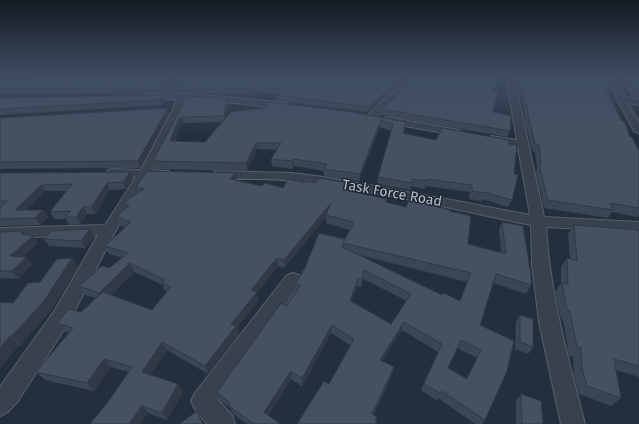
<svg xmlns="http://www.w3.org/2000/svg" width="639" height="424" font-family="'Fira Sans',sans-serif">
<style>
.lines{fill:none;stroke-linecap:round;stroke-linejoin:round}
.minor-casing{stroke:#565f6c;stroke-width:2}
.minor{fill:#38414e;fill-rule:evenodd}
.wall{fill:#3b4654;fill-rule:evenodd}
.shaded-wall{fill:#303945}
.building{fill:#455162;stroke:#303945;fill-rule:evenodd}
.labels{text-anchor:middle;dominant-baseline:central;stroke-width:3;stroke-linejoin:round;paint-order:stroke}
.street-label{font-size:14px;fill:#b4bcc9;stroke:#1d2633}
</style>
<rect width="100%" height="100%" fill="#242f3e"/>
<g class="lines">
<defs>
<g id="minor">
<path d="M28,77h39l1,1 -4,2h-26l-38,4v-4z"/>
<path d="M177,77h8l-12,17 9,-1 105,10 4,3 -4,3 -53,-6 -49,-4 -2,10 -31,61 17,1 2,3 -2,3h-21l-32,53 -47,92 -51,79 -10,11 -8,4v-29l55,-77 43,-75 -98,3v-10l105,-3 31,-48 -28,-1 -2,-3 2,-3 4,-1 29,1 32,-61 4,-10 -33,1 -4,-3 4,-3h21z"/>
<path d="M409,77h8l-43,42h-6l-2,-2 2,-2z"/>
<path d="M506,77h8l30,140 95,5v10l-93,-5c4,68 22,131 39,197h-24l-22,-102 -7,-58 -1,-39c-78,-16 -158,-35 -237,-44 -25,-3 -51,-2 -76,-2l-4,-1 -2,-3 2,-3 4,-1 74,2 32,4 133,24 73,14 -12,-68 -27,-5 -5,-3 5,-3 26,4z"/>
<path d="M609,77h8l8,20 14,2v6l-12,-2 12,19v12l-5,-3 -17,-32z"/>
<path d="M387,117l72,13 5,3 -5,3 -75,-14 -2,-2 2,-2z"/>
<path d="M293,273l6,2 3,5 -3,5 -81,115 14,15 3,9h-28l-12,-15 -4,-8 4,-8 92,-118z"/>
</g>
</defs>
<use href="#minor" class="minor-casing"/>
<use href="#minor" class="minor"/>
</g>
<g class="wall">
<path d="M175,77l-10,16 -165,1v-14z"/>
<path d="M407,77l-39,35 -91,-11v-7l-24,-2 -2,3 -21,-2v2l-53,-4 -1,-5z"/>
<path d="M516,77h90l6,13 -4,6 22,41 9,14v64l-2,2 -25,-5 -4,6 -64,-10 -8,-36 1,-3 -2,-17 -3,-1 -7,-29 -3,-27h-3l-3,-17z"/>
<path d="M623,77h16v21l-6,-1 -6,-7 -5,-12z"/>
<path d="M494,91l-1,21 17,19 -3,6 -126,-22 1,-6z"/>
<path d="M162,95l2,6 -2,4 -162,10v-17z"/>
<path d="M183,104h45l-2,14 5,-6 175,10 -2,12 32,6 73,4 3,56 -4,7 -26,-8 -1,2 -12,-2 1,-7 -45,-6v3l-14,-3 -1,4 -33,-6 1,-7 14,-46 -12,-4 -21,54 -35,-5v-5l-30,-5 -1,3 -21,-3 -1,-7 6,-9 -20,-1 -10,22 -92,-2 -2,-8zM222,122l-17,20h-30l6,-17 3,-2z"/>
<path d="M169,114l-29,54 -140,1v-51z"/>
<path d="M130,172l3,7 -7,10 -16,1 -15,24h-8l-7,10 -11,1 -3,-6h-12l-4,-7 16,-21h-21l-18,19h16l5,7 -8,8 -40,1v-53z"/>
<path d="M237,180l25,6 21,2 23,-5h42l-1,7 40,13 19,4 21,-3 22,7 19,33 33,9 -2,-23 3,-8 29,63 -5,9 -33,-11 -13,42 5,95 -3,4h-7l-37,-26 -1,3 -16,-11 17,-38 -36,-22 -20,31 12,6 -2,8 -18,40 3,2 -1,5 -47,-38 22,-38 -20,-13 -29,53 -11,-7 -23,36 12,9h-33l-14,-10 -3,-6 -10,-8 -3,-8 69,-86 10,-14 -1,-8 7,-11v-3h2l40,-31 6,-9 -24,-7v-6l-42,51 -6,-2 -21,27 1,8 -21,27 2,6 -31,40 -41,-24 -17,25 33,17 -16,28 -19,-7 -37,-15 18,-26 -18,-5 -17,24 -49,-11 -9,-8 33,-39 -4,-1 -8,-9 24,-11 15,-14 -11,-3 -6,-9 30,-18 13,-10 -13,-4 -4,-8 20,-19 -5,-1 -4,-9 11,-9 -2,-4 14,-11 -3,-6zM359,255l108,27 -7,19 -18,-6zM134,272l29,13 2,6 2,1 -15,18 -41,-15zM363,279l44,22 -16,23 -39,-23 5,-15 4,1zM457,348l20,10 -11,21 -18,-11z"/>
<path d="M574,225l65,5v147l-23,-7 5,28 -10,8 -32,-12 -5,-18 -1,-19 -4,-1 -6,-37h-2l-6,-27 6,-9v-16l6,-9 3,1 -2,-25z"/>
<path d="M90,229l5,8 -10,11 -36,-2 -5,-7z"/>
<path d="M23,231l3,4 7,1 5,7 -15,14 9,7 -13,15 -18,-1 -1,2v-48z"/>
<path d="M72,258l6,9 -27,43 -30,35h-2l-19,23 13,-65z"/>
<path d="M520,315l13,32 -5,7 -13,-5 1,-27z"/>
<path d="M521,394l22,30h-27v-24z"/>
</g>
<g class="shaded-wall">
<path d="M0,77h16l-16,1z"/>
<path d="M171,77h4l-10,16 -1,-6z"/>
<path d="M402,77h5l-39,35 1,-5z"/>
<path d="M252,87l1,5 -2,3 -1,-6z"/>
<path d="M162,95l2,6 -2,4 -2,-5z"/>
<path d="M227,98l1,6 -3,18 -1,-6z"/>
<path d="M168,108l1,6 -29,54 -2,-7z"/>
<path d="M182,117l2,6 -3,2 -9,23 -2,-7 9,-22z"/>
<path d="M381,120l-1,7 -21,54 1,-7z"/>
<path d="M256,143l1,6 -10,22 -1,-8z"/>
<path d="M293,159l1,7 -1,3 -1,-8z"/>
<path d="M130,172l3,7 -7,10 -3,-7z"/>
<path d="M236,173l1,8 -7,-2z"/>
<path d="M107,183l3,7 -15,24 -4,-7z"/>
<path d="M348,183l-1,8 -2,-1z"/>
<path d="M41,185l4,6 -25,26 -5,-7z"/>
<path d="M331,203l-5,12v2l-42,51v-8z"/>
<path d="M83,207l4,7 -7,10 -4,-7z"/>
<path d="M43,210l5,7 -8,8 -5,-7z"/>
<path d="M90,229l5,8 -10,11 -4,-7z"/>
<path d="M23,231l6,8 -8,-5z"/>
<path d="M33,236l5,7 -22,21 -6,-8z"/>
<path d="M26,257l6,7 -13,15 -7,-8z"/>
<path d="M72,258l6,9 -27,43 -30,35 -9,-9z"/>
<path d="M277,258l1,8 -21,27 1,8 -21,27 2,6 -31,40 -3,-8 26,-42 20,-34z"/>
<path d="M130,263l4,9 -30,30 -5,-9z"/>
<path d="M364,270l-1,9 -2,8 1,-8z"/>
<path d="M358,278l-1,8 -7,23v-8z"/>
<path d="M404,322l-2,8 -24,38 2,-8z"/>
<path d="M332,325l-1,8 -29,53v-8z"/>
<path d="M10,336l9,9 -19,23v-20z"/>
<path d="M162,342l5,8 -20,30 -5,-8z"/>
<path d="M104,359l7,8 -17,24 -7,-8z"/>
<path d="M394,367l-2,8 -21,46 1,-7z"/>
<path d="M291,371v8l-25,40 -2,-7z"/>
<path d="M178,384l5,8 -16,28 -5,-7z"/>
<path d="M142,406l6,7 -8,11h-11z"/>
</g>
<g class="building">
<path d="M57,77h114l-7,10 -164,2v-9z"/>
<path d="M182,77h220l-33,30 -92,-12 5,-6 -30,-2 -2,2 -21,-1v2l-53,-4z"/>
<path d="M415,77h84l-6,14 5,1 -5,20 18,4 -1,15 -128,-22z"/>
<path d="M519,77h87l6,13 -7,-1 17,32h2l6,16h2l7,14v57l-29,-5 3,7 -65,-10 -9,-35h2l-2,-20 -4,-1 -7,-29 -4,-25 -2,-1z"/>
<path d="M626,77h13v15l-3,-1 -6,-6z"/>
<path d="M162,95l-2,5 -160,9v-11z"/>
<path d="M185,96l42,2 -3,18 -42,1 -3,2 -9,22 35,1 26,-30 33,-4 5,-6 77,9 60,11 -3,11 33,7 6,-12 67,12v4l8,1 -3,29 4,1 -6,25 -28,-8v1l-12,-2v-6l-45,-6 -1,2 -14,-2v4l-34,-6 15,-53 -12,-4 -21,54 -36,-5 3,-5 -34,-5 -1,2 -21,-2 10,-16h-25l-10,20 -93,-2 30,-57z"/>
<path d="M168,108l-30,53 -138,1v-44z"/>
<path d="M147,171l89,2 -6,6 32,7 3,-3 18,5 5,-9 18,4 1,-2 9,2 2,-5 30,5 -3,7 42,9 -1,3 20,5 4,-10 18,5 -1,2 23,6 -1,1 22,5 -3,28 38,10 -4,-32 21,4 8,49v10l-35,-11 -16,51 34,16 -7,30 -22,49 -43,-29 -1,3 -17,-11 18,-39 -38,-22 -24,38 14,7 -22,47 5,3 -2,4 3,3h-81l27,-43 5,3 25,-45 -22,-14 -30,53 -11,-7 -27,41 16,12h-26l-24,-17 -1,-2 1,-2 -13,-11 64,-89 5,3 15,-21 -6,-1 8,-12 -1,-2h2l15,-37 25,6v2l10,-19 -28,-7 5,-12 -47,57 -7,-2 -26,32 6,2 -26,32 5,2 -31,40 -43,-24 -20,30 36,12 -16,29 -20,-7 -13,18h-39l21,-26 21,-31 -28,-8 -17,24 -51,-11 37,-44 -16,-5 12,-14 12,3 22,-20 49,18 19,-23 -9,-5 3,-2 -35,-17 -31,30 -20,-7 23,-20 7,2 19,-15 -23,-7 26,-24 -15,-5 13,-11 -4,-2 2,-4 17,-11 -8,-2zM343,243l128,30 -11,28 -17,-8 -1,2 -100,-48zM364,270l47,24 -20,30 -41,-23 8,-23 4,1zM461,340l20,10 -14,29 -19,-11z"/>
<path d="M130,172l-7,10 -16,1 -16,24h-8l-7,10h-11l6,-6 -21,1 22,-28 -31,1 -26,25h28l-8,8 -35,1v-11l7,-7h-7v-28z"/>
<path d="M574,225l65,5v136l-25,-7 7,39 -34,-12 -5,-18 -1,-20 -4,-1 -7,-36 -3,-1 -5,-27 6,1 -1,-26 10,3z"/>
<path d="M90,229l-9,12 -37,-2 8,-8z"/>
<path d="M23,231l-2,3 12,2 -23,20 16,1 -14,14h-12v-39z"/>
<path d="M72,258l-28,43 -32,35h-2l-10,12v-46l13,1 15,-20 12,-1 17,-23z"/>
<path d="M520,315l13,4v28l-13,-5z"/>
<path d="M521,394l20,7 2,23h-21z"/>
<path d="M197,411l6,13h-24z"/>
</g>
<linearGradient id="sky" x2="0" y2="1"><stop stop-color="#141a22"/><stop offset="0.57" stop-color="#3f4d63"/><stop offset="1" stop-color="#3f4d63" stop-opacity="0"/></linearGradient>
<rect width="639" height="136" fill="url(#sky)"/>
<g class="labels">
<g class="street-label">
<text transform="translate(392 193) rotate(10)">Task Force Road</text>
</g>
</g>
</svg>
